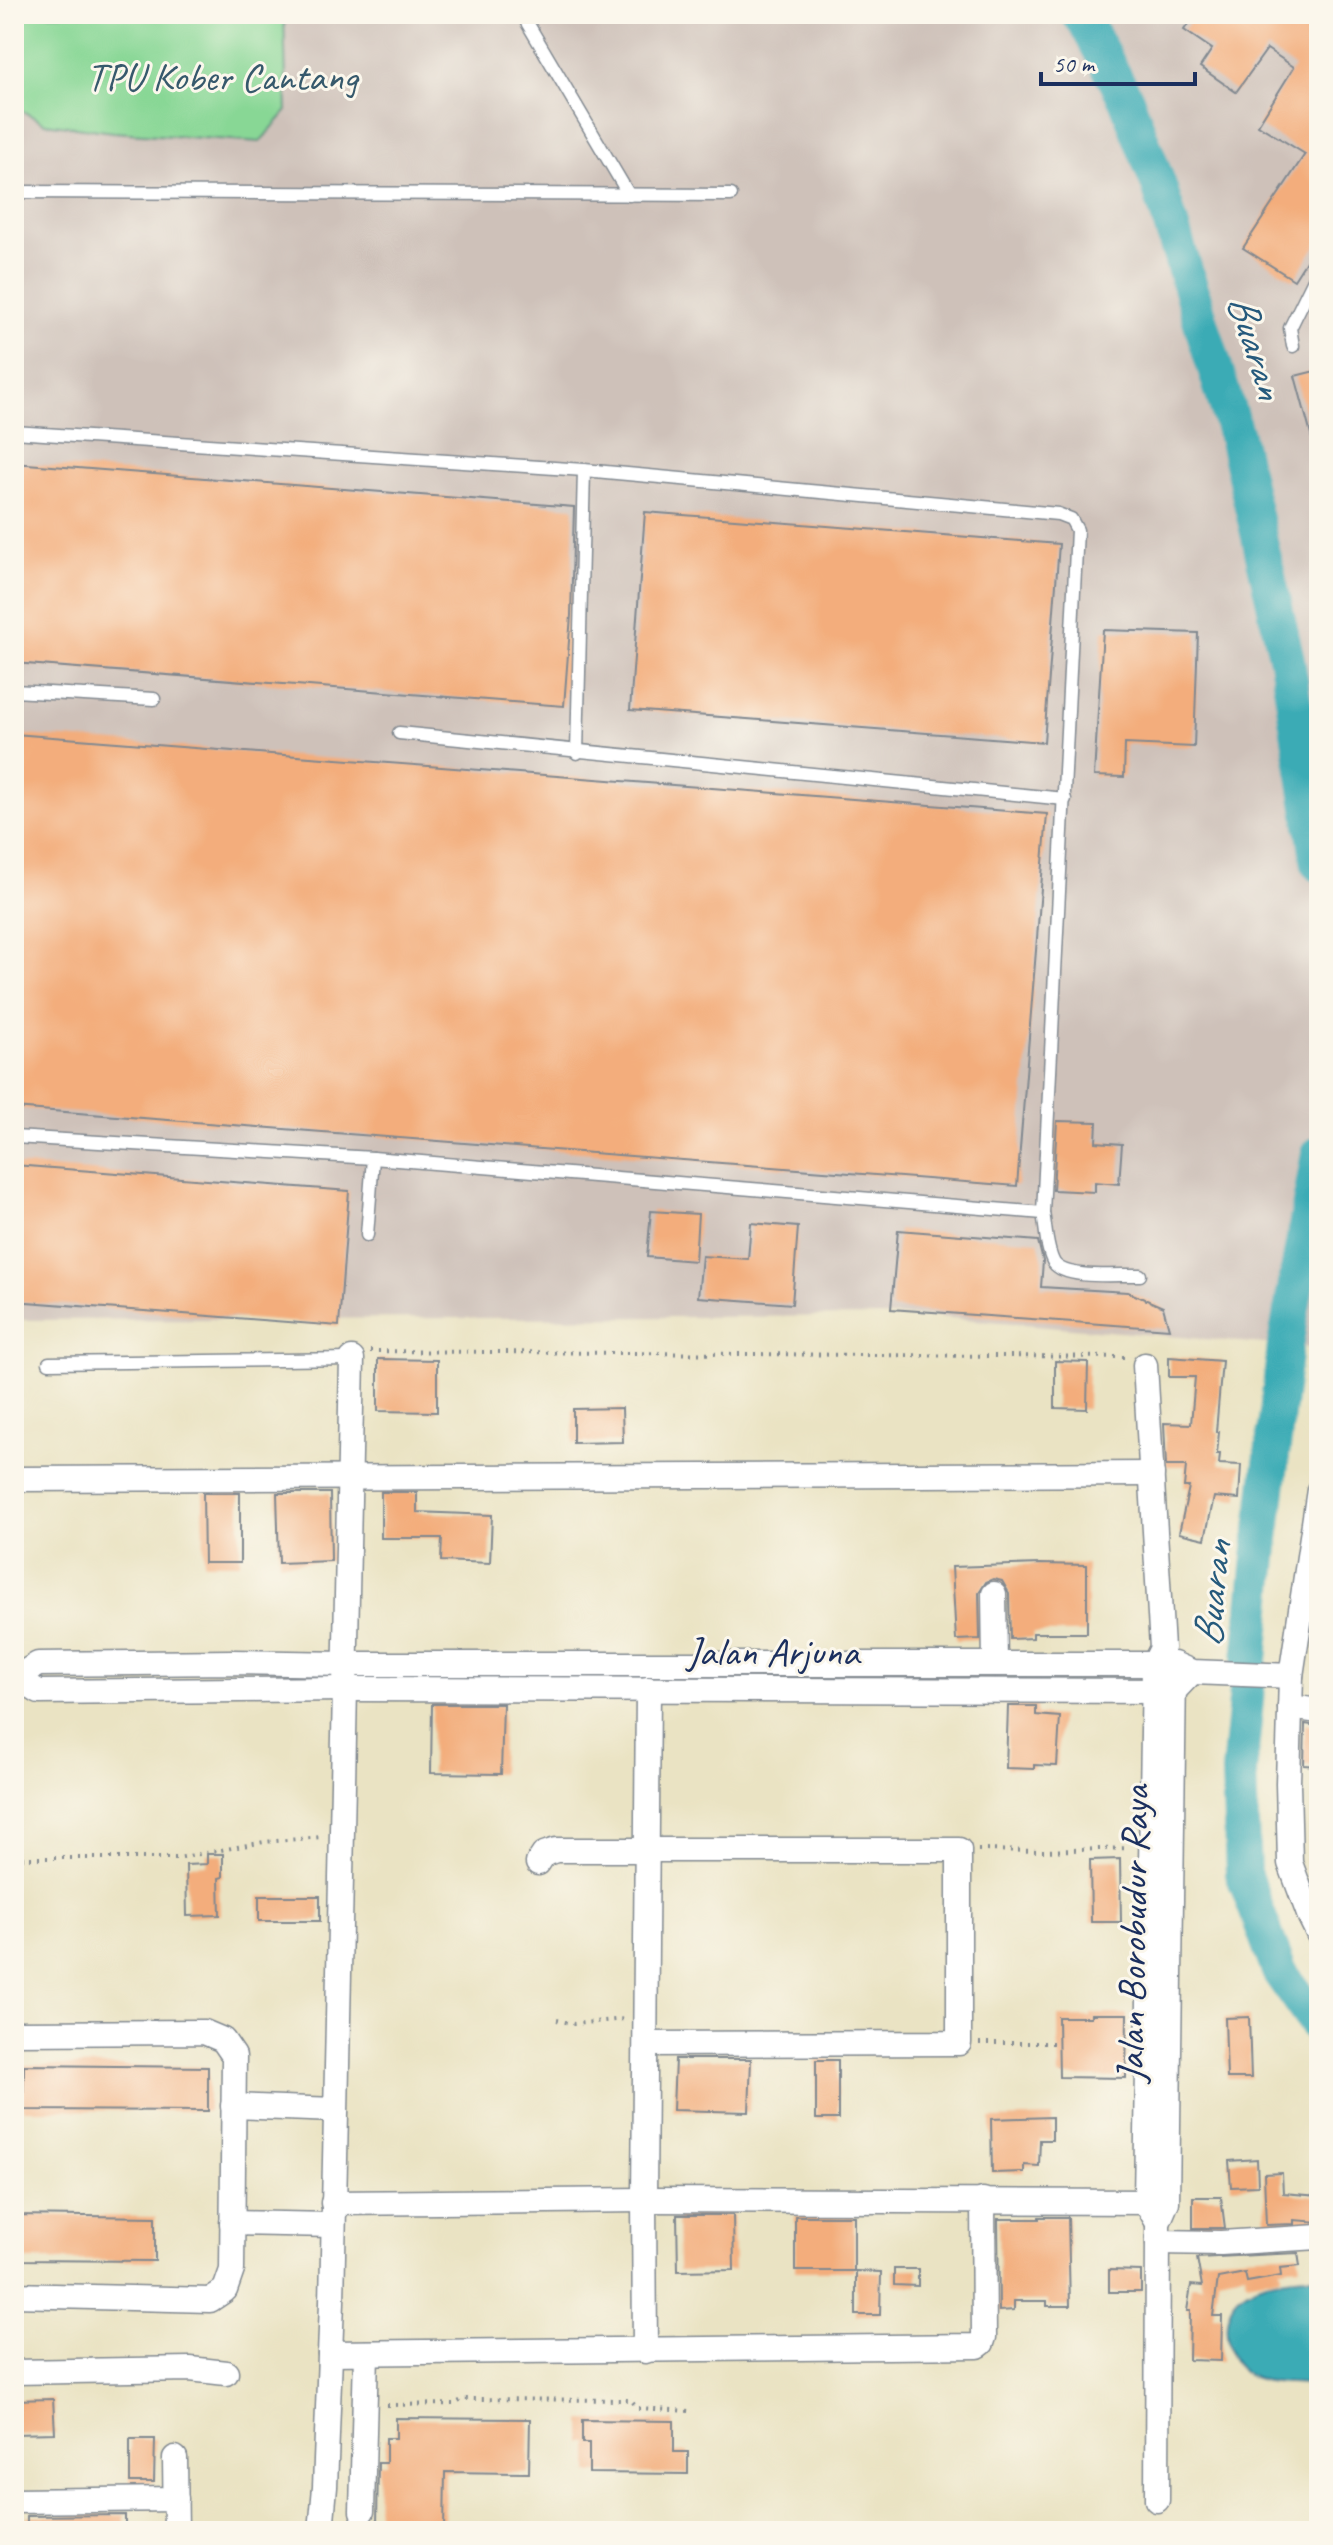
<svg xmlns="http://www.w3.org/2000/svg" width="1333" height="2545" font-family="Caveat,sans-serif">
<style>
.industrial{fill:#cec1b9}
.green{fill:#88d795;stroke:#52837a;stroke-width:2}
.water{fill:#3aabb5;stroke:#2a6d8a;stroke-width:2}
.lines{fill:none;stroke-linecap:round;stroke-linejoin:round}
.river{stroke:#3aabb5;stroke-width:36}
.building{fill:#f3ad7c}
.service-casing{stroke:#828990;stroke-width:15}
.minor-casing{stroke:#828990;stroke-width:27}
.path{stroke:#828990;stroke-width:4;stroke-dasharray:2 6;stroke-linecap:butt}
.service{stroke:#fff;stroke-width:12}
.minor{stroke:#fff;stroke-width:24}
.labels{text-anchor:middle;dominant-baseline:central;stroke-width:6;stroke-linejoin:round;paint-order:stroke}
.park-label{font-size:40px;fill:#36596c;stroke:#fbf7ec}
.street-label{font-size:40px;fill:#1b2f5e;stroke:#fbf7ec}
.water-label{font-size:42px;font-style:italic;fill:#265a7c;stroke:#fbf7ec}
</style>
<rect width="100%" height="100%" fill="#fbf7ec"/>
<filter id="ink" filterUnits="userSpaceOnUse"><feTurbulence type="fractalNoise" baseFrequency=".0125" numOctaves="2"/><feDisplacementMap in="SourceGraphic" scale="16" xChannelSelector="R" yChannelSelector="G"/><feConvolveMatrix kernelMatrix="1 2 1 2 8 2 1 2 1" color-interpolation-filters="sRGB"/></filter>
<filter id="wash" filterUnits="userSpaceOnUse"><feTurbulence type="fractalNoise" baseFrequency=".006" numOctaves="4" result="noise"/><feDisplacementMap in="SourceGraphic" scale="32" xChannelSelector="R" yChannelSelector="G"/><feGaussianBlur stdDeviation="1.8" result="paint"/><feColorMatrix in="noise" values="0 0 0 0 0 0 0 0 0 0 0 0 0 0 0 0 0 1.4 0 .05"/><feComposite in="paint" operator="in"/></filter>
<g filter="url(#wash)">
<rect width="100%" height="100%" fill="#eae3c3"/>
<path class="industrial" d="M14,14h1305v1278l-8,56 -383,-32 -914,4z"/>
<path class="green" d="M14,14h270l3,97 -27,31 -147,-10 -68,-9 -31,-16z"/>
<path class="water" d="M1311,2276l8,3v105c-20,-1 -50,1 -68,-8 -12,-5 -19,-17 -22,-29 -14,-58 34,-69 82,-71z"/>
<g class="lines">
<g class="river">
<path d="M1078,14l8,9 40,76 33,87 77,250 51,224 32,204"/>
<path d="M1319,1154l-34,192 -24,201 -22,225 4,101 36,98 40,57"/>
</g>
</g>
<g id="blocks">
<g class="building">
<path d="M1195,14h124v227l-25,39 -51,-32 62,-94 -47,-29 36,-58 -27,-18 -31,43 -36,-25 12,-18 -28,-19z"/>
<path d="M1319,370v75l-5,1 -19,-70z"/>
<path d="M14,463l560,44 -3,108 -7,91 -550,-43z"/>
<path d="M645,512l414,32 -15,198 -414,-32z"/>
<path d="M1103,630l95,3 -4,114 -69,-3 -1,33 -30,-1z"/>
<path d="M14,734l1033,80 -30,372 -1003,-78z"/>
<path d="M1057,1121l40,1 -1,20 26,2 -3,40 -24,-2v10l-42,-2z"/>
<path d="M14,1165l335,26 -10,135 -325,-25z"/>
<path d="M651,1211l47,3 -3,47 -48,-4z"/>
<path d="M751,1223l47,4 -6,77 -94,-7 4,-41 46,3z"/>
<path d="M898,1230l140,11 5,20 -2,26 87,5 35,15 6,22 -278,-20z"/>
<path d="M1169,1357l53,4 -6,71h3l-2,22h3l-1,10 22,1 -2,34 -25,-2 -9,42 -26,-6 10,-46h-5l2,-21h-20l-2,-43 27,1 4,-47h-26z"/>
<path d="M378,1359l59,1v52l-59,-1z"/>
<path d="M1055,1361l33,1 -1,47 -32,-1z"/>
<path d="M622,1408l1,34 -50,1v-34z"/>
<path d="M381,1492h36v20l75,3 -2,48 -49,-2 1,-23h-61z"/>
<path d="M203,1493h37v70h-36z"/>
<path d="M277,1493h53l1,68 -52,2z"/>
<path d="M1040,1564l47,1v68h-54v5l-23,1 -1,-46 -7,-12 -9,-2 -7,3 -7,11 1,46 -24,1 -4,-73z"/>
<path d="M432,1704h71l-2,70 -70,-1z"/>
<path d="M1008,1706h28v9l24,2 -3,49 -23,-1v4l-28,-1z"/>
<path d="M1305,1724l14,2v40l-15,-1z"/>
<path d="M207,1854h16v23l-4,1 1,37 -33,1 -1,-51 21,-1z"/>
<path d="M1120,1859l1,63h-30l-1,-62z"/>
<rect x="259" y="1896" width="61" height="25"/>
<path d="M1091,2014h36l-1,64 -67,-1 -1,-60h33z"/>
<path d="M1249,2017l2,61h-24l-2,-60z"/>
<path d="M675,2059h76l-2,53 -76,-2z"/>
<rect x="816" y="2060" width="22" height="59"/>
<path d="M24,2065l184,2v44l-185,-1z"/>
<path d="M1052,2117v23h-12l-1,26 -15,-1v7l-32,1 -1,-54z"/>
<path d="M1257,2159l1,27 -27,1 -2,-26z"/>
<path d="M1282,2173l1,20 36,3v26l-25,-2v4l-28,1 -2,-51z"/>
<path d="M1193,2197h28l4,31h-32z"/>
<path d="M14,2215l141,2v44l-141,-1z"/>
<path d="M677,2215h56l1,55 -56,1z"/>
<rect x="795" y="2216" width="59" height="55"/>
<path d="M1039,2217h29l2,89h-23v-5h-33v9l-15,1 -1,-92h41z"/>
<path d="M1298,2253l2,13 -20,2 1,8 -34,6 -2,-9 -27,5 -5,38h9l-1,45 -32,-1 1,-49h-3l4,-26 11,1 -5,-28z"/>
<path d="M894,2269h24v17l-24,-1z"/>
<path d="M1109,2270l32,1v21h-32z"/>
<path d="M856,2271l25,1 -1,43h-24z"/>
<path d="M53,2399l2,34 -41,1v-34z"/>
<path d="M396,2418l134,1 -1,54 -84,-1 -1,59h-59v-6h-8l1,-62h8v-25h10z"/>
<path d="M582,2420l92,1v31h14v22l-99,-1v-30h-7z"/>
<path d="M130,2439h25l-1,43h-24z"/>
<path d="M125,2515v16h-98v-15z"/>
</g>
</g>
</g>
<g filter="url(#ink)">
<use href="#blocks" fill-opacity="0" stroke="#828990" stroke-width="2"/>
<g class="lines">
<defs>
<g id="service">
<path d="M522,14l107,181"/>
<path d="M14,192l717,3"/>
<path d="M1293,346l-3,-18 29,-59"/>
<path d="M14,432l570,38 474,44 13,5 6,11 -34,683 -670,-55 -359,-21"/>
<path d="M14,691l140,8"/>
<path d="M399,733l666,66"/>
<path d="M577,753l7,-283"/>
<path d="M1043,1213c3,15 3,36 11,50 12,17 66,11 86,12"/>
<path d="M367,1235l6,-77"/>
<path d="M49,1363l303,-4"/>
</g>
<g id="minor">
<path d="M1145,1365l17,283 -8,16 -8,538 12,21"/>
<path d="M14,1479l1138,-5"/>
<path d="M1319,1490l-28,186 -3,107 2,80 20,54 9,18"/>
<path d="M994,1594l1,70"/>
<path d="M14,1676l25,16 307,-3 828,2 18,-19"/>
<path d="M17,1677l21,-13 194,-2 114,2h828l18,8 99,4"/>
<path d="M1290,1707l29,4"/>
<path d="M538,1863l6,-9 12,-4h403v193l-313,1"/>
<path d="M14,2033l190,-1 19,8 11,16 -2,214 -7,20 -15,10 -196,-5"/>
<path d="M233,2106l102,4"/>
<path d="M333,2203l311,-3 517,2"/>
<path d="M232,2223l101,2"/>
<path d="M1158,2242l63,1 98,-6"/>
<path d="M645,2351l-1,-151 4,-511"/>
<path d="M330,2353l648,-7 4,-3 2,-6 -1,-137"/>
<path d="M14,2372l176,-3 36,4"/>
<path d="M175,2458l1,73"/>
<path d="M1157,2500l1,-277 9,-21 7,-528"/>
<path d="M14,2501l162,-2"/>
<path d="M362,2511l4,-158"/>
<path d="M321,2531l4,-44 7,-185 20,-943"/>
</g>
</defs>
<use href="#service" class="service-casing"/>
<use href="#minor" class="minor-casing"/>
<g class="path">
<path d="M370,1351l755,6"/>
<path d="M978,1850l66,1 85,-3"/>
<path d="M14,1858h164l86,-16 58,-5"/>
<path d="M557,2020l17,4 50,-5"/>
<path d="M979,2043h74"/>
<path d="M387,2405l67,-1 10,-5 167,1 7,8 52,3"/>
</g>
<use href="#service" class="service"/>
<use href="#minor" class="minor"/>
</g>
</g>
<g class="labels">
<g class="park-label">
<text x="222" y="77">TPU Kober Cantang</text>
</g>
<g class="street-label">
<text x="773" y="1652">Jalan Arjuna</text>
<text transform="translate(1133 1934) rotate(-89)">Jalan Borobudur Raya</text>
</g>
<g class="water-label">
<text transform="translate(1256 346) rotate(73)">Buaran</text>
<text transform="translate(1212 1594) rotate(-84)">Buaran</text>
</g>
</g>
<rect width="1333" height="2545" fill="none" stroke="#fbf7ec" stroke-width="48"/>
<path d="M1041 72v12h154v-12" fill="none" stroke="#1b2f5e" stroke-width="4"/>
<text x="1053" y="72" font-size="24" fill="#1b2f5e" stroke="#fbf7ec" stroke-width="6" paint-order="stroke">50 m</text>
</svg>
